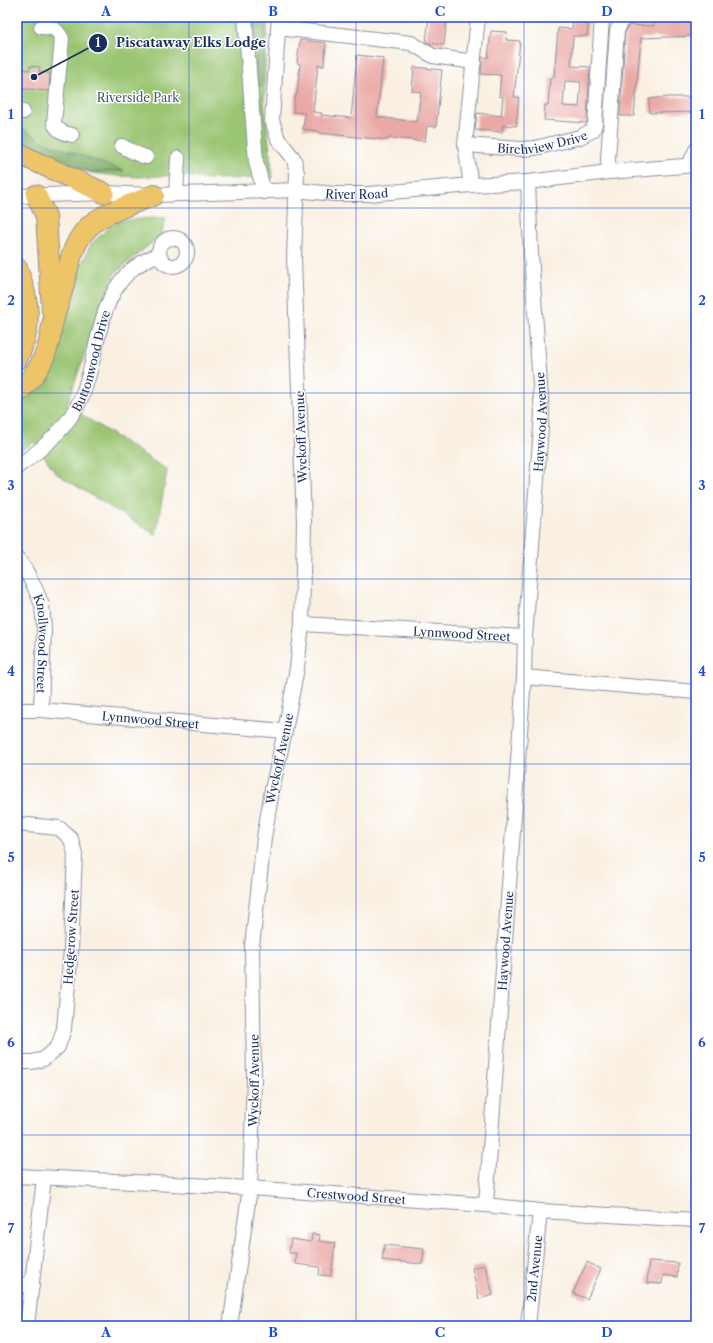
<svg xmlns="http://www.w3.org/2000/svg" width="713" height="1343" font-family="'Libre Caslon Text',serif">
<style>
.green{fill:#9ac572;stroke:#5a7a68}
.forest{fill:#7baa64;stroke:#4b6c61}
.building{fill:#eaa9a6;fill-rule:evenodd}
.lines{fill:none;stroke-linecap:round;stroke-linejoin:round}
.minor-casing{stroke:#8a90a0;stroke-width:16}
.highway-casing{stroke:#8a90a0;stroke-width:22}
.minor{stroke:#fff;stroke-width:14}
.highway{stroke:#eec469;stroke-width:20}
.grid{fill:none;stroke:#1d4ed8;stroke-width:1;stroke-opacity:0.55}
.labels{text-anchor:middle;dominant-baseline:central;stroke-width:3;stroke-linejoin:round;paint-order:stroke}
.park-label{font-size:12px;fill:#415c64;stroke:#fff}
.street-label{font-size:12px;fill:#1b2f5e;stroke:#fff}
.leader{fill:none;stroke:#1b2f5e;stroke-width:1.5}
.callout-dot{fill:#1b2f5e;stroke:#fff;stroke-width:1.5}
.mark-label{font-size:12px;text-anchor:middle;font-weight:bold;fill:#fff}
.callout-label{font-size:13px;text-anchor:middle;font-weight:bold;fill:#1b2f5e;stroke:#fff;stroke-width:3;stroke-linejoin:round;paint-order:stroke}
.neatline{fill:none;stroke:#1d4ed8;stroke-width:1.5}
.grid-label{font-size:13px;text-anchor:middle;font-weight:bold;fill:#1d4ed8}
</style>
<rect width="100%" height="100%" fill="#fff"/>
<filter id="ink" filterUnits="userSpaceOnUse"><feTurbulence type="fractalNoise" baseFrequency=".025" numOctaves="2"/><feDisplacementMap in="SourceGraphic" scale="8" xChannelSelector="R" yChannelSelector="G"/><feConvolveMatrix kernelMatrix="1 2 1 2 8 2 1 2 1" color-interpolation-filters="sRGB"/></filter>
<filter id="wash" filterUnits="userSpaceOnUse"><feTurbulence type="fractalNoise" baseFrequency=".012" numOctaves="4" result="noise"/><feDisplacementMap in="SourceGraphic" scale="16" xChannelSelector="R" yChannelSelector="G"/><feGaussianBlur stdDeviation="0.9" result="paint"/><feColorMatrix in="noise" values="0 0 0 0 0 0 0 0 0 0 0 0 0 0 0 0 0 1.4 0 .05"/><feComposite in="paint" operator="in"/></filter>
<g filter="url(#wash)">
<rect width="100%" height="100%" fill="#f9f0e2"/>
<g class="green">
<path d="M17,17h251l-4,85 9,76 -71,1 -19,-4 -43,2 -20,-1 -28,-3 -26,-7 -49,-21z"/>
<path d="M155,218h11l-5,17 -46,38 -14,32 -34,100 100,65 -11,65 -99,-61 -23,-32 -17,11v-49l17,-14 24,-41 16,-69 17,-36 25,-23z"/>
</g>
<g class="forest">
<path d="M255,17h11l-4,70 -6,-2z"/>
<path d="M17,125l25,16 82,30 -32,1 -26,-8 -39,-15 -10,-7z"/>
</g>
<g id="blocks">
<g class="building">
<path d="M429,17h18l-3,28 -15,-2 -3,-1z"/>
<path d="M573,17h16l-2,19h-14l-2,30 19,1 -3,55 -1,1 -42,-3 1,-15h3l2,-27h4l4,-50 14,1zM565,81l16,1 -2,25 -16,-1z"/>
<path d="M696,20v16l-55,2 -7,78h-14l5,-83 4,-8 25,1v-4z"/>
<path d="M491,31l16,1 -1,8 14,1 -6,56h5l-3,29 -13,-1 -1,7 -27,-2 2,-17 24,3 2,-19 -4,-1 2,-21 -20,-1 1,-17 6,1z"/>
<path d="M300,40l26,3 -2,23 -6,-1 -5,47 9,1 -1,2 30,3 6,-63 26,3 -6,59 40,5 4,-30 -9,-1 2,-24 28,3 -6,57 -9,-1 -2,15 -36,-3 -1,2 -31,-3 -38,-4v-2l-16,-2 2,-16 -12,-1 2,-17h2l3,-31 -3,-1z"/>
<path d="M30,66l10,1 -1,5 11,1 -1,18 -32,-3v-19l13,1z"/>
<path d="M668,97h28v15l-46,1 -1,-14z"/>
<path d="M312,1234l8,1 -1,6 16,2 -4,33 -12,-1 1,-8 -25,-3 1,-11h-7l2,-14 20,3z"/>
<path d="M384,1245l40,4 -2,15 -40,-4z"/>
<path d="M649,1261l29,2 -1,14 -14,-2 -1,9 -15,-1z"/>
<path d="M587,1262l14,7 -14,30 -14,-6z"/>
<path d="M485,1265l8,30 -14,4 -7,-31z"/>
</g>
</g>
</g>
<g filter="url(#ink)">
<use href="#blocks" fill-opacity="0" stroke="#8a90a0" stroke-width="1"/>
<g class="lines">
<defs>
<g id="minor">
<path d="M245,17l11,145 8,30"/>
<path d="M41,27c12,1 15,0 21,12l-8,84c3,8 10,10 18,12"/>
<path d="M278,28l133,15 22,13 41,6"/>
<path d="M17,110l6,2"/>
<path id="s1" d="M465,145l57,4 13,-1 45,-11 13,-7 2,-6 7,-107"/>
<path d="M122,146c8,4 15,9 24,11"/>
<path d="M689,165l7,-15"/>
<path d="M609,172l-1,-13 9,-128 6,-14"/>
<path d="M471,185l-6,-40 13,-128"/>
<path d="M176,194l2,-36"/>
<path id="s2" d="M17,196l87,-3 50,2 142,-5 38,4h34l103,-9 57,-3 81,-10 87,-7"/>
<circle cx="173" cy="252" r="14"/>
<path id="s3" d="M17,467c27,-19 52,-40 65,-71 16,-39 15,-93 46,-123 9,-9 20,-14 31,-19"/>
<path id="s4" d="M17,558l8,11 10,19 7,17 2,24 -3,81"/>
<path id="s5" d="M302,624l223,13"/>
<path d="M524,677l172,15"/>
<path id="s6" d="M17,710h24l244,21"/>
<path d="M17,824l42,4 12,11 4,15 -4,96 -7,79 -6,18 -14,12 -12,3h-15"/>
<path id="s7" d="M17,1176l233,12 236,17 54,6 156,9"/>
<path id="s8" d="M486,1205l38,-528 1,-40 17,-223 -11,-160 -3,-72"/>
<path d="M17,1284l15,2"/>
<path d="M27,1326l17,-148"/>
<path id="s9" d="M230,1326l20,-138 4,-109 -2,-133 12,-108 8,-48 13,-59 12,-63 5,-44 2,-103 -10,-261 3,-87 -3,-14 -16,-20 -6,-19 7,-103"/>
<path id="s10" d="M528,1326l12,-115"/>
</g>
<g id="highway">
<path d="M17,152l15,8 72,33"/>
<path d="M36,195l10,21 6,94"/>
<path d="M17,268c13,33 16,58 0,91"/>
<path d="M17,393c16,-14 27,-31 32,-51 2,-7 2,-14 4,-21 4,-14 9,-27 12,-41 5,-21 10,-43 28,-57 15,-12 43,-20 61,-28"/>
</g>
</defs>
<use href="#minor" class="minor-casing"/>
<use href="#highway" class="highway-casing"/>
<use href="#minor" class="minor"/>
<use href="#highway" class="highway"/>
</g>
</g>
<path class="grid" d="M189,17v1309M356,17v1309M524,17v1309M17,208h679M17,393h679M17,579h679M17,764h679M17,950h679M17,1135h679"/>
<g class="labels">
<g class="park-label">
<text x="138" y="97">Riverside Park</text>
</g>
<g class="street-label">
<text stroke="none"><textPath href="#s1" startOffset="78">Birchview Drive</textPath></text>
<text stroke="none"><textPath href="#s2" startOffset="340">River Road</textPath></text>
<text stroke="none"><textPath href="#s3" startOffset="134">Buttonwood Drive</textPath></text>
<text stroke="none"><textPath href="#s8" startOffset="785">Haywood Avenue</textPath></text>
<text transform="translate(301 437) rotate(-92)">Wyckoff Avenue</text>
<text stroke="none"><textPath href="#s5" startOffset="160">Lynnwood Street</textPath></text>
<text stroke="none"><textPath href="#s4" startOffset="92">Knollwood Street</textPath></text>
<text stroke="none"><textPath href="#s6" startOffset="134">Lynnwood Street</textPath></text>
<text stroke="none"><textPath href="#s9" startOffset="571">Wyckoff Avenue</textPath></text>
<text transform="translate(71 937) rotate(-86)">Hedgerow Street</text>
<text stroke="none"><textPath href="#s8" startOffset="265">Haywood Avenue</textPath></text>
<text stroke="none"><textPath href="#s9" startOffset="247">Wyckoff Avenue</textPath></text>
<text stroke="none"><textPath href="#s7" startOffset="340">Crestwood Street</textPath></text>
<text stroke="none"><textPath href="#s10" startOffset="58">2nd Avenue</textPath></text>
</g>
</g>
<path class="leader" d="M34 77L98 43"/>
<g class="callout-dot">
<circle cx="34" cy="77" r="4"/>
<circle cx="98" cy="43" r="10"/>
</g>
<g class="mark-label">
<text x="98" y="47">1</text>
</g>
<g class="callout-label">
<text x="191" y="47">Piscataway Elks Lodge</text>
</g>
<rect width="713" height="1343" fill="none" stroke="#fff" stroke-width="44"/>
<rect x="22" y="22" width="669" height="1299" class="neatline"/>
<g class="grid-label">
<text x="106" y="16">A</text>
<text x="273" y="16">B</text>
<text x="440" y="16">C</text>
<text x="607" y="16">D</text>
<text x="11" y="119">1</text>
<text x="702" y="119">1</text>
<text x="11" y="305">2</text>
<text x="702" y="305">2</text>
<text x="11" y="490">3</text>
<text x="702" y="490">3</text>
<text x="11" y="676">4</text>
<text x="702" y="676">4</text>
<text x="11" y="862">5</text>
<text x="702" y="862">5</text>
<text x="11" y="1047">6</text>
<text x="702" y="1047">6</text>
<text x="11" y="1233">7</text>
<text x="702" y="1233">7</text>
<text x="106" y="1337">A</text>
<text x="273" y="1337">B</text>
<text x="440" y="1337">C</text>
<text x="607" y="1337">D</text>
</g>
</svg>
